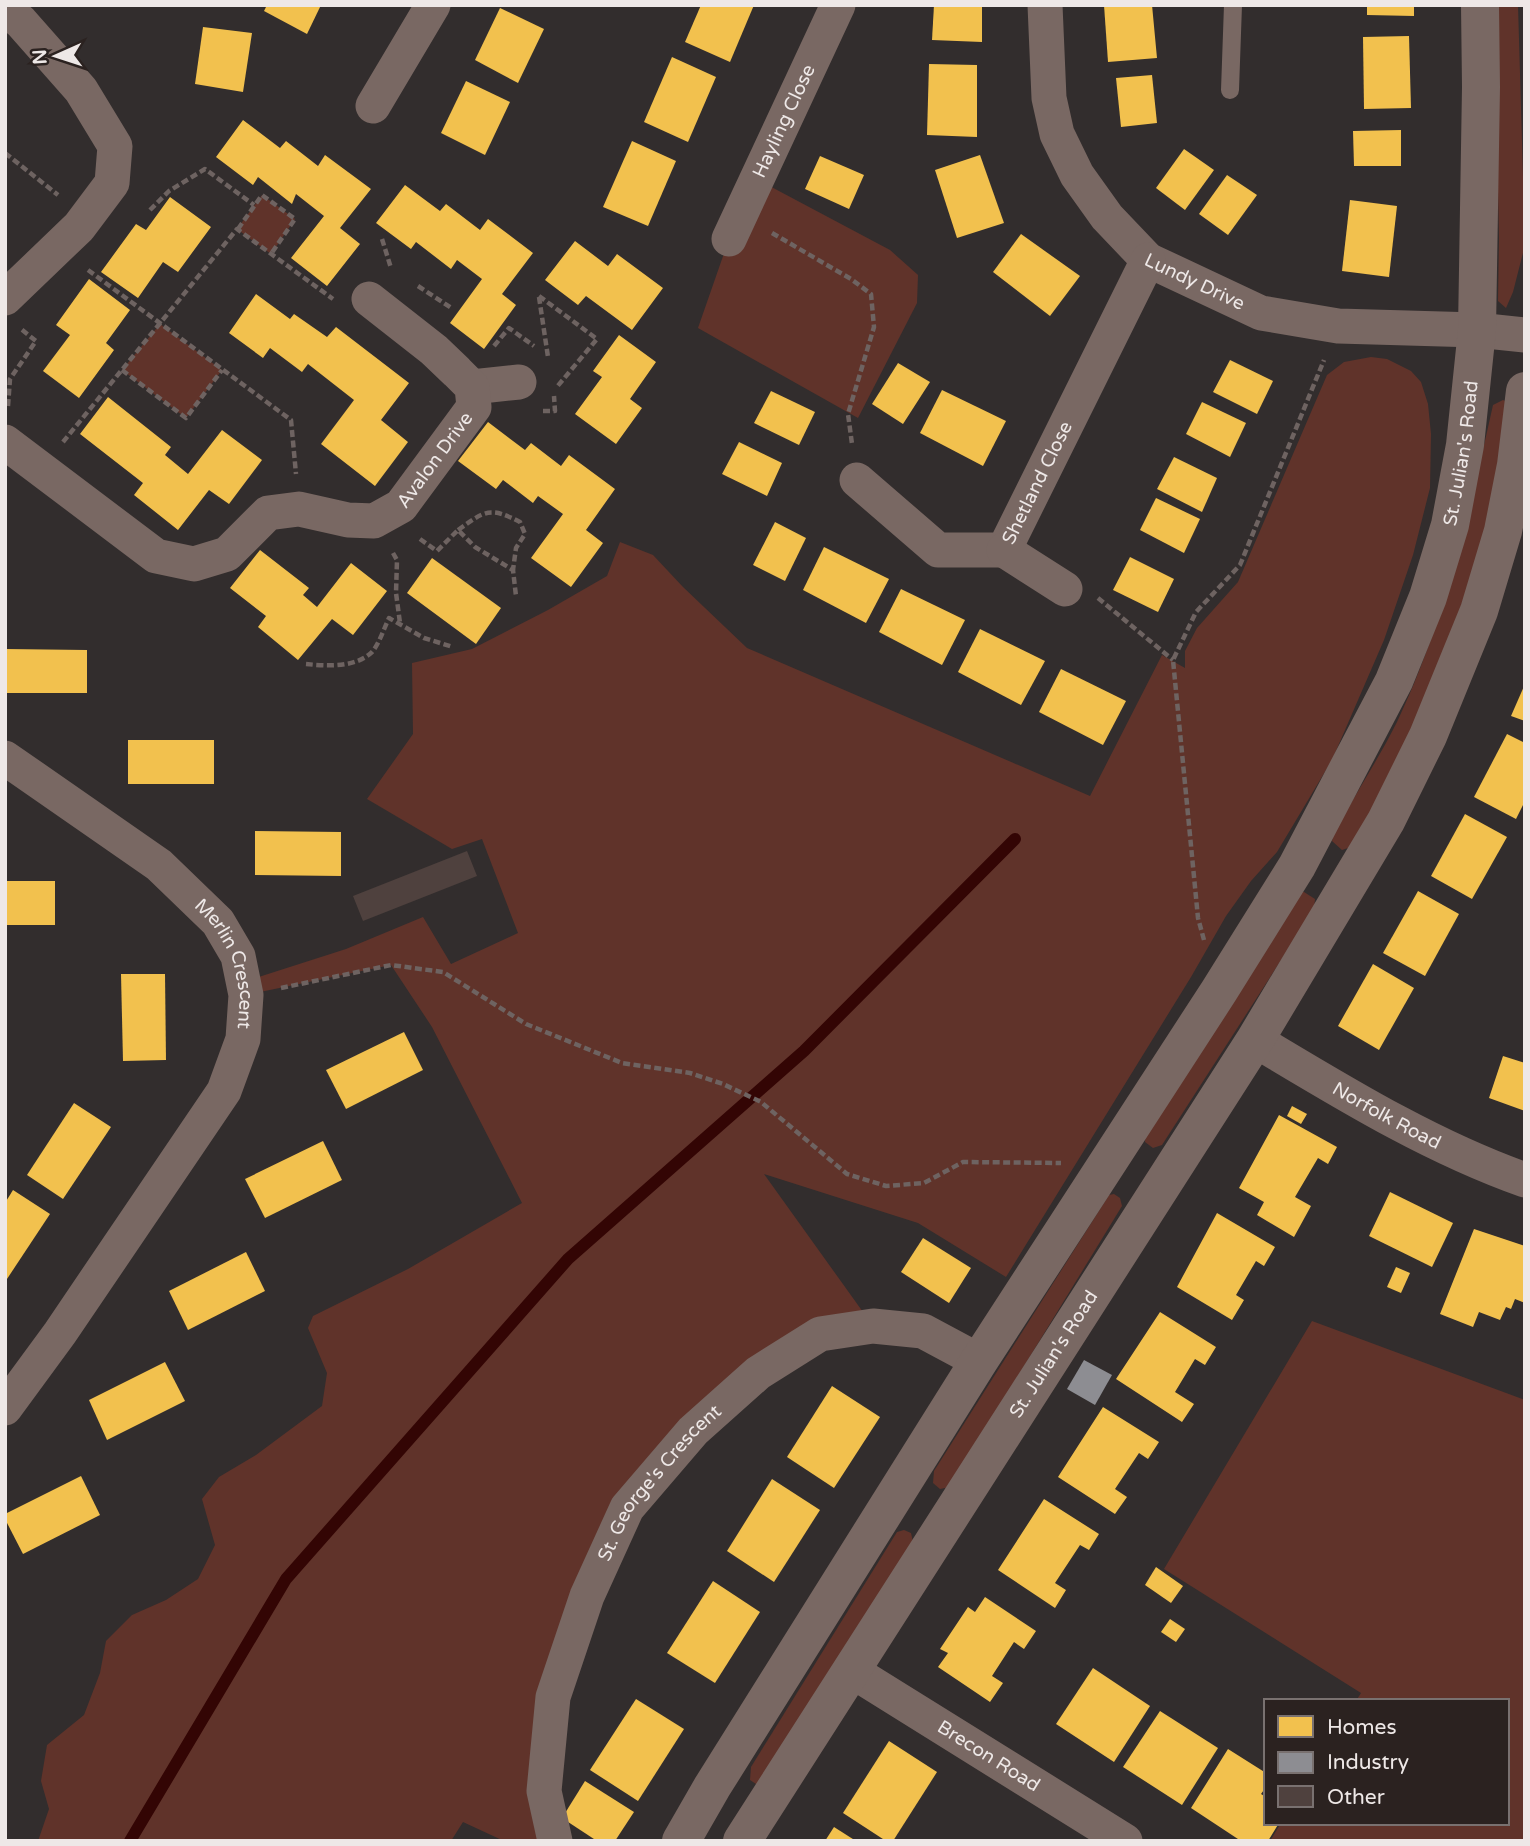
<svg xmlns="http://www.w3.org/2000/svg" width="1530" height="1846" font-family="'Varela Round',sans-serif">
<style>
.green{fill:#60332a}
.homes{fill:#f2c14e}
.industry{fill:#8d8d92}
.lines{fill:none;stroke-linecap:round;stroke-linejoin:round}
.stream{stroke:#330504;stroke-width:12}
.building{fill:#4f413e}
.path{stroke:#6e6361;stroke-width:4.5;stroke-dasharray:7 3.5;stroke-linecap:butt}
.service{stroke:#796863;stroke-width:18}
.minor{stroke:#796863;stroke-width:35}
.tertiary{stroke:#796863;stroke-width:38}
.labels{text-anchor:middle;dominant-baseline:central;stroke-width:7;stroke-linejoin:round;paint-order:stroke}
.street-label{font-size:19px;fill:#eee8e7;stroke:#2b2220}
</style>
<rect width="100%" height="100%" fill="#322d2d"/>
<g class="green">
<path d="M1494,5h24l7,240 -12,47 -7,16 -8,-7 1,-63z"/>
<path d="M758,180l132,70 28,25 -1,28 -59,115 -160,-90 31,-89z"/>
<path d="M262,195l33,24 -24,35 -34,-25z"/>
<path d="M160,324l62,46 -36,48 -64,-48z"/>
<path d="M1371,357l16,2 24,12 10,11 7,22 3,30 -1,54 -17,67 -29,85 -52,120 -55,92 -26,29 -25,35 -35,61 -185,300 -88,-54 -154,-49 109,152 -53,8 -193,174 -74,189 2,144h-51l-41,-19 -12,19h-413l11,-32 -8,-28 6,-36 37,-30 16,-42 6,-32 26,-26 34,-15 32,-21 17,-34 -13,-46 17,-22 37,-22 66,-49 5,-33 -19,-45 5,-12 95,-47 114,-66 -90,-176 -41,-62 -145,30 -3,-13 103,-33 77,-32 28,47 67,-31 -36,-94 -30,10 -85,-50 46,-65 -1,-71 60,-14 76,-39 59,-34 13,-34 33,13 30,32 64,61 343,148 72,-141 23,13v-17l12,-23 41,-46 89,-207 17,-13z"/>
<path d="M1503,400l10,4 -26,125 -62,184 -74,134 -9,3 -10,-9 2,-8c20,-37 44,-73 63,-111 48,-101 72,-209 96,-317z"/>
<path d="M1297,892h7l11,7 -1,10 -152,236 -9,3 -8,-6 1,-13z"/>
<path d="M1114,1194l6,4 2,8 -172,281 -10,2 -7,-6 1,-12 175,-276z"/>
<path d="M1312,1321l213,79v441h-255l11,-18h226v-122h-151l5,-8 -197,-124z"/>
<path d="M904,1530l7,3 2,9 -154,244 -9,-6 1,-13 146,-235z"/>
</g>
<g class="homes">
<path d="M267,5h54l-14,29 -43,-23z"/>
<path d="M701,5h53l-24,57 -45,-20z"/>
<path d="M934,5h48v37l-50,-2z"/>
<path d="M1104,5h48l5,53 -49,4z"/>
<path d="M1367,5h47v11l-47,-1z"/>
<path d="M500,8l44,21 -26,54 -43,-23z"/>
<path d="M203,27l49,6 -9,59 -48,-8z"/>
<path d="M1409,36l2,72 -47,1 -1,-72z"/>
<path d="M672,57l44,20 -28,65 -44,-20z"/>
<path d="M929,64l48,1v72l-50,-2z"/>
<path d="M1152,75l5,48 -36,4 -5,-49z"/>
<path d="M466,81l44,21 -25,53 -44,-22z"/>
<path d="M243,120l37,28 6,-7 32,25 7,-11 46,34 -31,39 20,16 -33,42 -36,-28 33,-42 -28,-22 -4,10 -34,-27 -5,8 -37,-28z"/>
<path d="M1401,130v36h-47l-1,-35z"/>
<path d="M632,141l44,20 -28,65 -45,-19z"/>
<path d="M1184,149l30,21 -29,40 -29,-22z"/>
<path d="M980,155l24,68 -47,15 -22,-68z"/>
<path d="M820,156l44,19 -15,34 -44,-20z"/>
<path d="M1227,175l30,20 -29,40 -29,-21z"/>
<path d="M405,185l35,26 6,-7 34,26 8,-11 45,34 -31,41 14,11 -32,44 -34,-26 32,-44 -25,-19 -6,9 -35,-27 -5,7 -35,-26z"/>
<path d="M170,197l41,30 -33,45 -15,-10 -25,36 -37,-26 35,-48 10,6z"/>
<path d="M1350,200l47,6 -8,71 -47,-6z"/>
<path d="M1021,234l59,42 -30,40 -57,-44z"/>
<path d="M575,241l33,25 9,-12 46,34 -31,42 -46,-34 -8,9 -33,-25z"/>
<path d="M89,279l41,31 -24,33 8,7 -35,48 -36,-27 27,-36 -14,-10z"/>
<path d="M256,294l34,25 4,-5 33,23 9,-10 73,56 -28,37 27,22 -33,44 -54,-42 33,-44 -46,-36 -6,8 -32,-24 -7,10 -34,-25z"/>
<path d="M619,335l37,27 -26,37 12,9 -26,36 -41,-30 27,-37 -9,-6z"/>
<path d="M1230,360l43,21 -16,33 -44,-22z"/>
<path d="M898,363l32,19 -27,42 -31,-20z"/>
<path d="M942,390l64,31 -23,45 -63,-33z"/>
<path d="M771,391l44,21 -16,33 -45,-22z"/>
<path d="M108,397l63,50 -6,8 23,19 34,-44 40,30 -33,44 -20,-14 -31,40 -44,-35 9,-12 -63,-49z"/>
<path d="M1202,402l44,21 -16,34 -44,-23z"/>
<path d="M488,422l37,28 6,-7 30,23 8,-11 46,34 -29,41 17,13 -32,44 -40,-29 32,-44 -25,-18 -5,7 -30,-23 -7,9 -38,-28z"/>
<path d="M739,442l43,21 -15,33 -45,-22z"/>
<path d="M1174,457l43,21 -15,34 -45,-23z"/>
<path d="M1156,498l44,21 -16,34 -44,-23z"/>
<path d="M775,522l31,16 -21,43 -32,-16z"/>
<path d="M824,547l65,32 -23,44 -63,-33z"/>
<path d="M260,550l49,38 -6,7 14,12 34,-44 36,28 -34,44 -21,-16 -34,41 -40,-33 8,-11 -36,-28z"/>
<path d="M1130,557l44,22 -16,33 -45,-22z"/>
<path d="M432,558l69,50 -25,36 -69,-51z"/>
<path d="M901,589l64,31 -23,45 -63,-33z"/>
<path d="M980,629l65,32 -24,44 -63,-33z"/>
<path d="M5,649l82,1v43h-82z"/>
<path d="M1061,669l65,32 -23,44 -64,-33z"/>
<path d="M1525,684v37l-14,-5z"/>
<path d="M1507,734l18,9v58l-9,18 -42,-22z"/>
<rect x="128" y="740" width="86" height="44"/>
<path d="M1465,814l42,23 -35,62 -41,-23z"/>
<path d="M255,831l86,1v44l-86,-1z"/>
<rect x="5" y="881" width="50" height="44"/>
<path d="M1418,891l41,23 -34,62 -42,-23z"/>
<path d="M1373,964l41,24 -35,62 -41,-24z"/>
<path d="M121,974h44l1,86 -43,1z"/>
<path d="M404,1032l19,38 -77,39 -20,-39z"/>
<path d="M1503,1056l22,7v48l-36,-13z"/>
<path d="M74,1103l37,24 -48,72 -36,-24z"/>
<path d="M1292,1106l15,8 -6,10 -14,-8z"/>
<path d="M1279,1115l58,32 -9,17 -10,-6 -23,39 16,9 -17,31 -37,-22 7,-13 -25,-14z"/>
<path d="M323,1141l19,39 -77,38 -20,-39z"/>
<path d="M13,1190l37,24 -45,68v-79z"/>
<path d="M1390,1192l63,31 -21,44 -63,-31z"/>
<path d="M1217,1213l58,34 -11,19 -8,-5 -20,34 8,5 -12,20 -55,-33z"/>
<path d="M1474,1229l51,17v57l-10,-4 -4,10 -5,-2 -6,13 -21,-8 -6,15 -33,-13z"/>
<path d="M923,1238l48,30 -22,35 -48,-31z"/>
<path d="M246,1252l19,39 -77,39 -19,-39z"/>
<path d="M1396,1267l14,6 -9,20 -14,-6z"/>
<path d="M1160,1312l56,35 -11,18 -10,-6 -20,33 19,12 -12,18 -66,-43z"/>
<path d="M165,1362l20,39 -78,39 -18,-40z"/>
<path d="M832,1386l48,31 -46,71 -47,-31z"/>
<path d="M1103,1407l56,35 -11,17 -9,-6 -24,36 12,8 -12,17 -57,-37z"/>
<path d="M81,1476l19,39 -77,39 -18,-35v-5z"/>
<path d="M772,1479l48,31 -46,72 -47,-31z"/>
<path d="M1044,1499l55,35 -10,16 -9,-5 -25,38 11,7 -11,18 -57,-38z"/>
<path d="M1156,1567l27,19 -12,17 -26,-18z"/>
<path d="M713,1581l47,31 -45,71 -48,-30z"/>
<path d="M985,1597l51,34 -12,18 -10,-7 -22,34 11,7 -13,19 -52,-35 10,-14 -8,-4 28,-42 7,5z"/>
<path d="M1170,1619l15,10 -9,13 -15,-10z"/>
<path d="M1093,1668l57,38 -36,56 -58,-38z"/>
<path d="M636,1699l48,30 -46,72 -48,-31z"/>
<path d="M1160,1711l58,37 -36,57 -59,-38z"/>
<path d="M889,1741l48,31 -44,69h-7l-43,-28z"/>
<path d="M1228,1749l38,24v14l-5,7 5,3v26h13l-11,18 -13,-2 -1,2h-13l-50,-33z"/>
<path d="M585,1781l49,31 -19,29h-18l-35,-23z"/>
<path d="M834,1827l22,14h-31z"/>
</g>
<path class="industry" d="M1084,1360l28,15 -17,30 -28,-16z"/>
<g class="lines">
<path class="stream" d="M130,1841l156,-262 282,-320 236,-208 211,-212"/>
</g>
<path class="building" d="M467,851l10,25 -114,45 -10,-25z"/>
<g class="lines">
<g class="path">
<path d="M5,153l53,42"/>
<path d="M150,210l19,-19 36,-22 49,36"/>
<path d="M238,229l24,-34 33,24 -24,35"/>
<path d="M772,233l79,46 20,15 3,33 -26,87 4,30"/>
<path d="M382,239l9,29"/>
<path d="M88,270l203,150 5,54"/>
<path d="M418,286l35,23"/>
<path d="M539,296l58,43 -41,49"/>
<path d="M539,297l9,60"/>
<path d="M494,346l15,-18 25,18"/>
<path d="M122,370l64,48 36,-48"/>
<path d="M8,406l2,-27 26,-38 -15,-12"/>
<path d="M543,411h12l-1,-15"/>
<path d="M63,442l174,-213 96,70"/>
<path d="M458,530c27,-19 31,-24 62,-8l5,12 -9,14 -3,22"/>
<path d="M420,539l17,12 21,-21 17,17 38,23 3,26"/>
<path d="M393,553l4,7 -1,33 4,30"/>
<path d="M1098,598l75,62"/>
<path d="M306,664c20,2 48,4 65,-11 8,-8 13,-25 18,-35l35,20 29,9"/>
<path d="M1204,940l-6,-22 -25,-258 23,-48 44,-47 84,-205"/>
<path d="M281,988l110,-23 52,7 83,52 96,39 68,10 33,11 38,18 86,72 39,12 38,-3 39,-21 98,1"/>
</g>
<path class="service" d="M1230,90l3,-85"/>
<g class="minor">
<path id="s1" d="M1045,5l4,93 8,36 20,41 30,42 41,43 113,53 77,13 139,4 48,5"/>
<path d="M5,8l16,14 60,68 34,56 -3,37 -33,44 -74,71"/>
<path d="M373,106l60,-101"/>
<path id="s2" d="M729,239l109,-234"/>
<path d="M472,387l47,-5"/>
<path id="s3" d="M5,442l151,114 38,8 33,-10 41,-41 31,-4 49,11 26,1 27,-15 73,-99 -2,-20 -15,-15 -23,-22 -65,-51"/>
<path id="s4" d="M857,480l81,70h66l144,-290"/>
<path d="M1004,550l61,39"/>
<path id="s5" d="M5,758l154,107 59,57 20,34 8,39 -3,44 -19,52 -164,242 -55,75"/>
<path id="s6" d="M1255,1040c87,52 174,106 270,140"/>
<path id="s7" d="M852,1671l273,170"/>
<path id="s8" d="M555,1841l-11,-50 9,-94 34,-101 40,-88 66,-77 65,-58 62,-39 53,-8 50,5 56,30"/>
</g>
<g class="tertiary">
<path id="s9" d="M681,1841l31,-54 267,-426 240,-370 78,-125 97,-185 34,-84 22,-72 15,-80 12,-115 4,-243 -1,-82"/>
<path id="s10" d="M742,1841l513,-801 131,-219 42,-85 51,-125 24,-80 13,-66 9,-74"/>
</g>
</g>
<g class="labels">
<g class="street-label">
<text stroke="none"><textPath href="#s2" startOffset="130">Hayling Close</textPath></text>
<text stroke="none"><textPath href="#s1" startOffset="338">Lundy Drive</textPath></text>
<text stroke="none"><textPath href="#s9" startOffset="1601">St. Julian's Road</textPath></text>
<text stroke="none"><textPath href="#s3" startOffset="516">Avalon Drive</textPath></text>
<text stroke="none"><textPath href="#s4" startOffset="248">Shetland Close</textPath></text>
<text stroke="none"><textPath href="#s5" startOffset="312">Merlin Crescent</textPath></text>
<text stroke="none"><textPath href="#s6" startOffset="152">Norfolk Road</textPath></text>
<text stroke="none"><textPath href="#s10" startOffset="578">St. Julian's Road</textPath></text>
<text stroke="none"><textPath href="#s8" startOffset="388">St. George's Crescent</textPath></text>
<text stroke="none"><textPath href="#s7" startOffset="161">Brecon Road</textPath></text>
</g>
</g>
<rect width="1530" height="1846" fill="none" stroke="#eee8e7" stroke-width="14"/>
<rect x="1264" y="1699" width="245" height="126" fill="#2b2220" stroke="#797170" stroke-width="2"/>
<rect x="1278" y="1716" width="35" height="21" fill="#f2c14e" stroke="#797170" stroke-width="2"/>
<text x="1327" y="1734" font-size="21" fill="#eee8e7">Homes</text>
<rect x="1278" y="1752" width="35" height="21" fill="#8d8d92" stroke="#797170" stroke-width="2"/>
<text x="1327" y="1769" font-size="21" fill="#eee8e7">Industry</text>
<rect x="1278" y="1786" width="35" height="21" fill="#4f413e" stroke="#797170" stroke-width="2"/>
<text x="1327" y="1804" font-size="21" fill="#eee8e7">Other</text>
<g transform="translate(56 56) rotate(267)" stroke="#2b2220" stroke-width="5" paint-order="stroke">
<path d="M0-5L12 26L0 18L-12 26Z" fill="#eee8e7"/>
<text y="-10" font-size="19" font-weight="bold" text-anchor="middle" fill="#eee8e7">N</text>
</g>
</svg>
